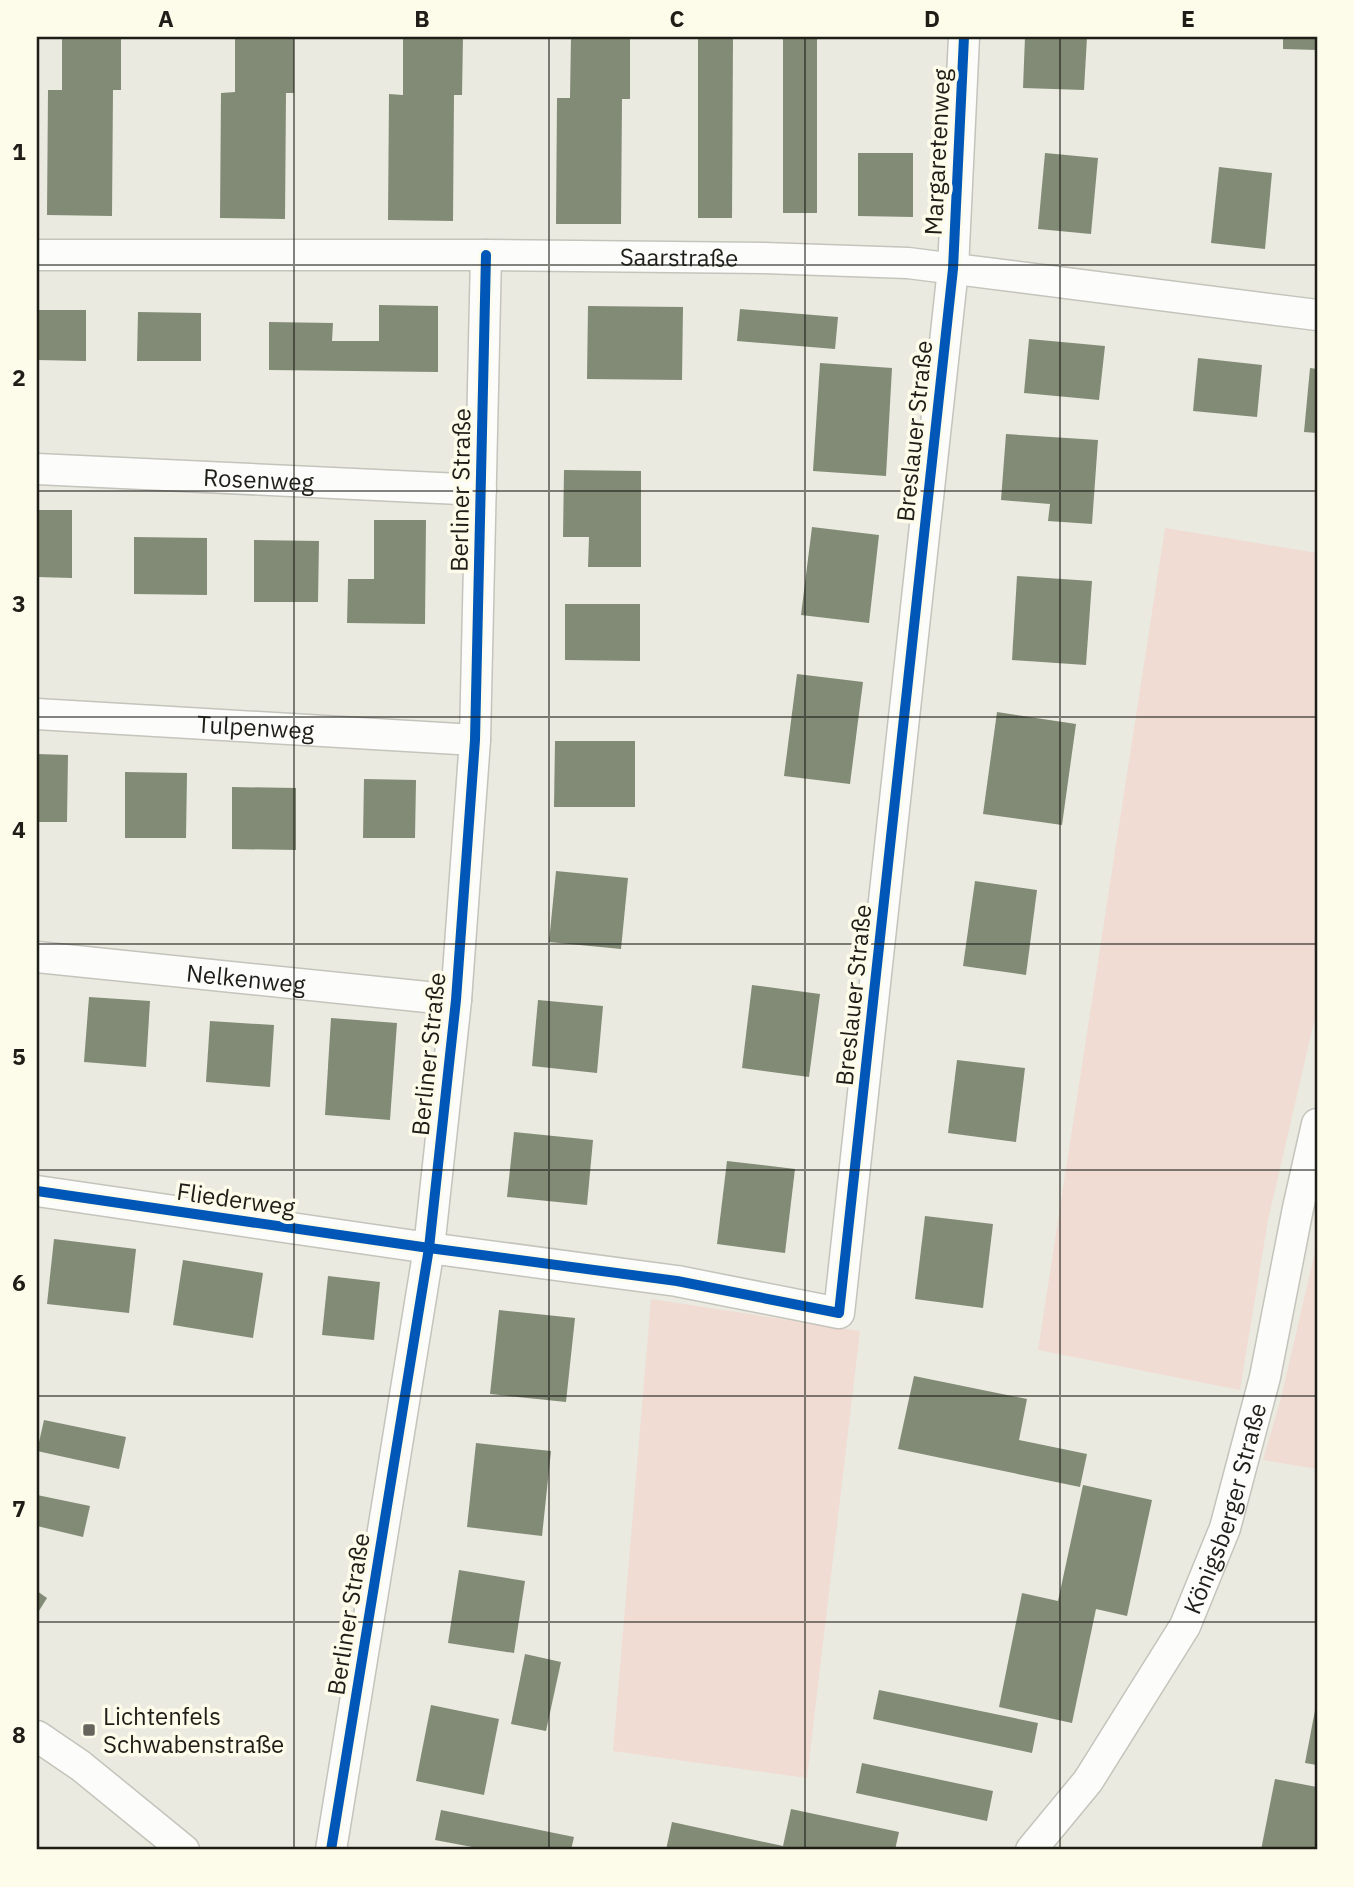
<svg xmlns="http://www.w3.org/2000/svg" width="1354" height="1887" font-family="'IBM Plex Sans',sans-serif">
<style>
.green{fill:#f0dcd3}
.building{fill:#828b76}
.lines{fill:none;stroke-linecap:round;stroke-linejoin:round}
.street-casing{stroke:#c4c4bc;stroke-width:33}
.street{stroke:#fcfcfa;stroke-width:30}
.cycleway-casing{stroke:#fdfbe9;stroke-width:15}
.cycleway{stroke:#0057b8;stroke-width:10}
.grid{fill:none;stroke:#1e1d17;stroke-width:2;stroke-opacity:0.55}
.poi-dot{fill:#65655d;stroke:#fdfbe9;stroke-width:2.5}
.labels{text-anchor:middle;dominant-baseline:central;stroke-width:7;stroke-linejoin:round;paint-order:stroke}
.street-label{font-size:24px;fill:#1e1d17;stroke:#fdfbe9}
.poi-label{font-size:24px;fill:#1e1d17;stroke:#fdfbe9;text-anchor:start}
.neatline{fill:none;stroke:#1e1d17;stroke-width:2.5}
.grid-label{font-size:23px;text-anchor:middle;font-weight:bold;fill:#1e1d17}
</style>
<rect width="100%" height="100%" fill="#eaeae0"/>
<g class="green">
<path d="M1165,528l152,25v456l-49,211 -28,170 -202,-40z"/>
<path d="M1317,1243v226l-54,-9 18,-62z"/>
<path d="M651,1299l209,32 -53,447 -194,-27z"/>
</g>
<g class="building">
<path d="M62,37h59v53h-8l-1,126 -65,-1 1,-125h14z"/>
<path d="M235,37h59v56h-8l-1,126 -65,-1 1,-125 14,-1z"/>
<path d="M403,37h60l-1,58h-8l-1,126 -65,-1 1,-126 14,1z"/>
<path d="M571,37h59v62h-8l-1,125h-65l1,-126h13z"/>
<path d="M698,37h35l-1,181h-34z"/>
<rect x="783" y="37" width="34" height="176"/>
<path d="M1025,37h62l-3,53 -61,-2z"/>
<path d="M1283,37h34v13l-34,-1z"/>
<path d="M858,153h55v64l-55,-1z"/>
<path d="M1045,153l53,5 -7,76 -53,-5z"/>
<path d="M1219,167l53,6 -7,76 -54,-6z"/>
<path d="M379,305l59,1v66l-169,-2v-48l64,1 -1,18h47z"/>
<path d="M588,306l95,1 -1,73 -95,-1z"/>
<path d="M740,309l98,8 -3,32 -98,-8z"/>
<path d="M37,310h49v51l-49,-1z"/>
<path d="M138,312l63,1v48h-64z"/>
<path d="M1029,339l76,7 -6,54 -75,-7z"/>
<path d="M1198,358l64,7 -5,52 -64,-6z"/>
<path d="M820,363l72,5 -6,108 -73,-5z"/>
<path d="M1310,368l7,1v64l-13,-1z"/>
<path d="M1006,434l92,6 -6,84 -44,-3 2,-17 -49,-4z"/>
<path d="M564,470l77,1v96h-53l1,-30h-26z"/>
<path d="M37,510h35v68l-35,-1z"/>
<path d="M374,520h52l-1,104 -78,-1 1,-44h26z"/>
<path d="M812,527l67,8 -10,88 -68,-8z"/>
<path d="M134,537l73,1v57l-73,-1z"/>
<path d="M254,540l65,1 -1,61h-64z"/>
<path d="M1017,576l75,5 -6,84 -74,-5z"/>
<path d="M565,604h75v57l-75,-1z"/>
<path d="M797,674l66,8 -13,102 -66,-8z"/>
<path d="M997,712l79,12 -14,101 -79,-11z"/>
<path d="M555,741h80v66h-81z"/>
<path d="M37,754l31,1 -1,67h-30z"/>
<path d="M125,772l62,1 -1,65h-61z"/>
<path d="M364,779l52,1 -1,58h-52z"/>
<path d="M232,787l64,1v62l-64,-1z"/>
<path d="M556,871l72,7 -7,71 -72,-7z"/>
<path d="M975,881l62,9 -11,85 -63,-9z"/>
<path d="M752,985l68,9 -11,83 -67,-9z"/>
<path d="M89,997l61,4 -4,66 -62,-5z"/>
<path d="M538,1000l65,6 -6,67 -65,-7z"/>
<path d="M331,1018l66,5 -7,97 -65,-5z"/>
<path d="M210,1021l64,4 -4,62 -64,-5z"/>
<path d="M957,1060l68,8 -9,74 -68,-9z"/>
<path d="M514,1132l79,8 -6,65 -80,-8z"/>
<path d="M727,1161l68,8 -10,84 -68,-9z"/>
<path d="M925,1216l68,8 -10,84 -68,-9z"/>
<path d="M54,1239l82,10 -7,64 -82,-9z"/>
<path d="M183,1260l80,13 -10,65 -80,-13z"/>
<path d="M328,1276l52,6 -6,58 -52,-5z"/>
<path d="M499,1310l76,8 -9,84 -76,-8z"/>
<path d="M914,1376l113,23 -8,41 68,14 -7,33 -182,-38z"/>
<path d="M44,1420l82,17 -7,32 -82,-18z"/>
<path d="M476,1443l75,8 -9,85 -75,-9z"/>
<path d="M1083,1485l69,15 -25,116 -31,-7 -24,114 -73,-16 23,-114 36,8z"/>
<path d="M37,1495l53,11 -7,31 -46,-11z"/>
<path d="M459,1570l66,11 -11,72 -66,-10z"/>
<path d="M37,1591l10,7 -10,16z"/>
<path d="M525,1654l36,8 -15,69 -35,-7z"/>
<path d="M879,1690l159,33 -6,30 -159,-34z"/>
<path d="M431,1705l68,14 -15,76 -68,-14z"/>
<path d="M1316,1705h1v60l-12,-2z"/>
<path d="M862,1763l131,28 -6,30 -131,-28z"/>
<path d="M1275,1779l42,8v63h-56z"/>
<path d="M791,1809l108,23 -4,18h-229l6,-28 111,24z"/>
<path d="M441,1810l133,27 -3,13h-83l-53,-10z"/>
</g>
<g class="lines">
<defs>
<g id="street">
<path id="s1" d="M37,255h449l278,3 144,5 409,52"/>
<path id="s2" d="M37,469l444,21"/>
<path id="s3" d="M37,714l438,26"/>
<path id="s4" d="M37,957l419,43"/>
<path d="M37,1191l392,57 248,33 162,32 114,-1044 11,-232"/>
<path d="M37,1736l44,30 103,84"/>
<path d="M331,1850l98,-602 27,-248 19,-260 11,-485"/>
<path id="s5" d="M1031,1850l57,-69 97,-155 40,-98 40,-151 33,-169 19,-84"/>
</g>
</defs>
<use href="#street" class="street-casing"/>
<use href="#street" class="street"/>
<defs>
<g id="cycleway">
<path d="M37,1191l392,57 248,33 162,32 114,-1044 11,-232"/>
<path d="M331,1850l98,-602 27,-248 19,-260 11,-485"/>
</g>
</defs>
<use href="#cycleway" class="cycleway-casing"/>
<use href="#cycleway" class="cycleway"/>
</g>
<path class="grid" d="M294,37v1813M549,37v1813M805,37v1813M1060,37v1813M37,265h1280M37,491h1280M37,717h1280M37,944h1280M37,1170h1280M37,1396h1280M37,1622h1280"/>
<rect class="poi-dot" x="82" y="1723" width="14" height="14" rx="3.5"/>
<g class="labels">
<g class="street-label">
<text transform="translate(937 152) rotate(-87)">Margaretenweg</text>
<text stroke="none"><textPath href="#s1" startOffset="642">Saarstraße</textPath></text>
<text transform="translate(914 431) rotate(-84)">Breslauer Straße</text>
<text stroke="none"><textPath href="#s2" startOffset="222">Rosenweg</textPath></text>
<text transform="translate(460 490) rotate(-89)">Berliner Straße</text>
<text stroke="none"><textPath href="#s3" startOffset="219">Tulpenweg</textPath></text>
<text stroke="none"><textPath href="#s4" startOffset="210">Nelkenweg</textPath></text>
<text transform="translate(853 995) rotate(-84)">Breslauer Straße</text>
<text transform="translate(428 1054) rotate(-84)">Berliner Straße</text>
<text transform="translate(236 1199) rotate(8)">Fliederweg</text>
<text stroke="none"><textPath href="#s5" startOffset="397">Königsberger Straße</textPath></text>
<text transform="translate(348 1614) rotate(-81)">Berliner Straße</text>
</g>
<g class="poi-label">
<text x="103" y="1716">Lichtenfels<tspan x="103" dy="28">Schwabenstraße</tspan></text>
</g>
</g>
<rect width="1354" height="1887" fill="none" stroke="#fdfbe9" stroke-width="77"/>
<rect x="38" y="38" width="1278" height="1810" class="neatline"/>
<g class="grid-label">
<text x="166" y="27">A</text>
<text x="422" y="27">B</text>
<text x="677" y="27">C</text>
<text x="932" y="27">D</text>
<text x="1188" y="27">E</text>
<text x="19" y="160">1</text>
<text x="19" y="386">2</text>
<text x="19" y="612">3</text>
<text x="19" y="838">4</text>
<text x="19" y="1065">5</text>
<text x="19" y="1291">6</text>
<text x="19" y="1517">7</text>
<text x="19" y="1743">8</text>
</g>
</svg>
